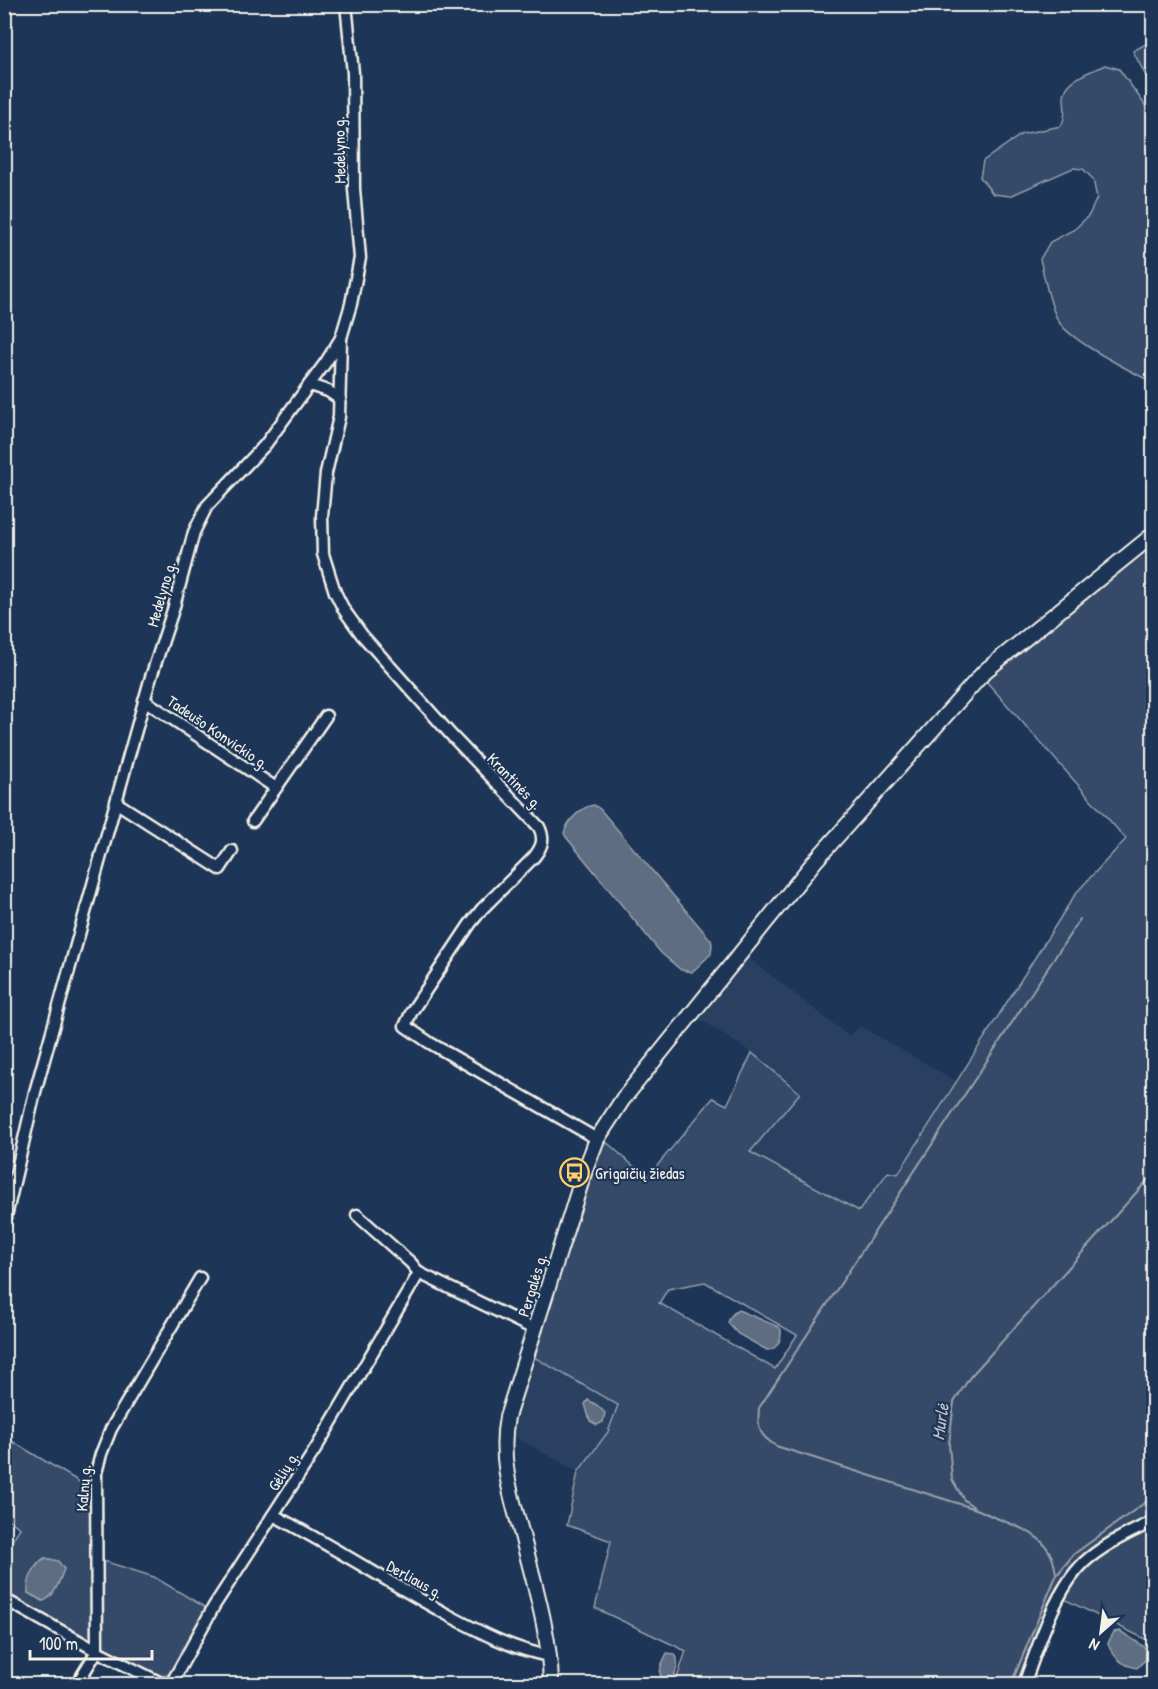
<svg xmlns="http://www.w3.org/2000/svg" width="1158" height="1689" font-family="'Patrick Hand',sans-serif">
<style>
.built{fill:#2a4060}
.green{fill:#354a67;stroke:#949ea8;stroke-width:1.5;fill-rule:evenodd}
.water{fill:#5e6d82;stroke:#9aa2ab;stroke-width:1.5}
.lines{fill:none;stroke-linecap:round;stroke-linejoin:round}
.stream{stroke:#9aa2ab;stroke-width:2}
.minor-casing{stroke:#f4f1e8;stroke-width:15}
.major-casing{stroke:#f4f1e8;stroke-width:18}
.minor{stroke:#1d3557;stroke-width:10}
.major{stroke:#1d3557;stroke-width:14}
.labels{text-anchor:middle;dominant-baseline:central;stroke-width:4.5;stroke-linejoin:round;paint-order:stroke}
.street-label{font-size:16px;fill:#f4f1e8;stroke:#1d3557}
.poi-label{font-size:16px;fill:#f4f1e8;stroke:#1d3557;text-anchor:start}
.water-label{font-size:18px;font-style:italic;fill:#c0c3c4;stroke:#1d3557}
</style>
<rect width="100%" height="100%" fill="#1d3557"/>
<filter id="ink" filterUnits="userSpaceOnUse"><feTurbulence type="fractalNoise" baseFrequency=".0167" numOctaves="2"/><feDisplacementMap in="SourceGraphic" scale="12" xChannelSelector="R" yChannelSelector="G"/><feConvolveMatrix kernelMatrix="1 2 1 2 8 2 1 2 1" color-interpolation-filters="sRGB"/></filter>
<g filter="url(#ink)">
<g class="built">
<path d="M745,955l104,81 11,-10 98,56 -60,92 -11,-2 -28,39 -109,-59 50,-59 -48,-40 -55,-36z"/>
<path d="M532,1356l86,49 -10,27 -30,40 -70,-39z"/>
</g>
<g class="green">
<path d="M1153,40v47l-6,-9 -14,-27z"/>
<path d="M1105,65l14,4 34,47v267c-23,-13 -80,-40 -94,-61 -9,-13 -15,-47 -19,-63l10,-17 25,-13 14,-14 8,-17 -4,-19 -10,-10 -10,-1 -63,28 -17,-2 -13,-17 3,-16 39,-27 39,-8c5,-10 4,-16 3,-27 -1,-20 27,-27 41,-34z"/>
<path d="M1153,543v1100l-89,-44 -36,85h-353l11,-33 -91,-43 16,-67 -44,-16 11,-53 30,-40 10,-27 -86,-49 58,-185 13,-32 44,39 66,-80 14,7 25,-52 48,40 -50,59 109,59 29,-39 10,2 178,-281 50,-54 -141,-159zM705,1282l92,53 -22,34 -116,-66 9,-14z"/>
<path d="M5,1437l88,53 -2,67 63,20 54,32 -37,63c-6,5 -11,5 -18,2l-148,-81 -1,-40 16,-25 -15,-11zM44,1558l6,1 14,10c-5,12 -9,28 -21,32l-15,-8c2,-13 4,-27 16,-35z"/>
</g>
<g class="water">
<path d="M594,805l6,4 111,131 1,4 -1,10 -19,18 -11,-2 -20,-17 -95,-116 -2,-4c3,-12 18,-27 30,-28z"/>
<path d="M738,1310l41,17 2,3c1,9 -4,20 -14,20l-29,-16 -10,-11c1,-6 5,-10 10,-13z"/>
<path d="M588,1400l9,5 8,8 -2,9 -6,3 -7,-4 -5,-17z"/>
<path d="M45,1558l13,3 6,8c-5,12 -9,28 -21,32l-15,-8c-1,-13 6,-28 17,-35z"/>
<path d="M1120,1631l29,19 -4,10 -8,8c-16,-3 -23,-10 -29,-25l6,-11z"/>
<path d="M667,1653l8,1c5,8 1,22 -6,27l-6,-2 -3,-5 1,-8z"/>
</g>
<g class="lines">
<g class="stream">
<path d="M974,1507l-10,-7 -12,-21 -3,-35 5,-42 16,-25 184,-204"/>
<path d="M979,1510l-203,-64c-17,-11 -19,-18 -17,-38l321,-489"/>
<path d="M979,1510c33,18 74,19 77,66l-45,108"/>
<path d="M1056,1576l18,-22 80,-58"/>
</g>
<defs>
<g id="minor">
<path d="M341,338l-2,79 -13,56 -4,43 1,38 12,38 9,18 18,25 90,101 87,91c6,12 3,20 -5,30l-52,52 -12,15 -58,87 -7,15 25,17 167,96"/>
<path d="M309,385l19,6 12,8"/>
<path d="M144,700l132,88 -23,33"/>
<path d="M276,788l50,-72"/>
<path d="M117,803l103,66 12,-18"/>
<path d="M357,1215l54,48 8,10 117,57"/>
<path d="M4,1225l31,-133 115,-412 23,-70 21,-78 13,-26 58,-61 61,-83 15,-24 10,-34 9,-46 -6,-69 -1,-116 -7,-69"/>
<path d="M273,1515c60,31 116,68 175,100 32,17 64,34 101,41"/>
<path d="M4,1599l93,52 66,33"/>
<path d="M77,1684l20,-33 -1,-178 5,-19 10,-25 89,-151"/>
<path d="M171,1684l43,-78 101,-156 104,-177"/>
<path d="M1024,1684c15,-39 32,-99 65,-126 20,-16 42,-26 65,-37"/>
</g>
<path id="major" d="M551,1684c-1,-50 -17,-101 -29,-149 -11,-39 -23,-77 -15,-118l77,-244 13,-34 26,-40 192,-238 170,-190 169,-137"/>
</defs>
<use href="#minor" class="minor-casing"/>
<use href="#major" class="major-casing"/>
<use href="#minor" class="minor"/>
<use href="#major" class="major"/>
</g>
</g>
<defs>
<symbol id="bus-ring" viewBox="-11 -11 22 22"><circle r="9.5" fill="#1d3557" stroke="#ffd166" stroke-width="1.5"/><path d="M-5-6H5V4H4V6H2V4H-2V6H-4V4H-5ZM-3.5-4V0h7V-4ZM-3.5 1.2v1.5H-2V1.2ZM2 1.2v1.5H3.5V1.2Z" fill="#ffd166"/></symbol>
</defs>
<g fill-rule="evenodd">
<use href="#bus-ring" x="558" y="1156" width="33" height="33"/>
</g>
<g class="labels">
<g class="street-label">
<text transform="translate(339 150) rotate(-91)">Medelyno g.</text>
<text transform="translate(161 594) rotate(-74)">Medelyno g.</text>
<text transform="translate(218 732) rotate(34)">Tadeušo Konvickio g.</text>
<text transform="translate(515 781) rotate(46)">Krantinės g.</text>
<text transform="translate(532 1285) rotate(-73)">Pergalės g.</text>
<text transform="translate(283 1471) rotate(-58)">Gėlių g.</text>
<text transform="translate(83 1488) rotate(-86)">Kalnų g.</text>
<text transform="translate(415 1579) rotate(29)">Derliaus g.</text>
</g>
<g class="poi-label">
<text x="595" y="1173">Grigaičių žiedas</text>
</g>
<g class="water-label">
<text transform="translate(940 1422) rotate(-82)">Murlė</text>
</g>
</g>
<rect width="1158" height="1689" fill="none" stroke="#1d3557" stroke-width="24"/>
<rect x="12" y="12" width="1134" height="1665" fill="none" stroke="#f4f1e8" stroke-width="2" filter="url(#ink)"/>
<g transform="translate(1101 1632) rotate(208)" stroke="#1d3557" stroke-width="4.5" paint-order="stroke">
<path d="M0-4.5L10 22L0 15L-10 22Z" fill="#f4f1e8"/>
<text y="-9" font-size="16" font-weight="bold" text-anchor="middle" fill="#f4f1e8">N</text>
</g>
<path d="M30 1650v9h122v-9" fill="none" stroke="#f4f1e8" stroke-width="3"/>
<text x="39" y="1650" font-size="18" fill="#f4f1e8" stroke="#1d3557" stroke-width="4.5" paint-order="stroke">100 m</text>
</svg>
